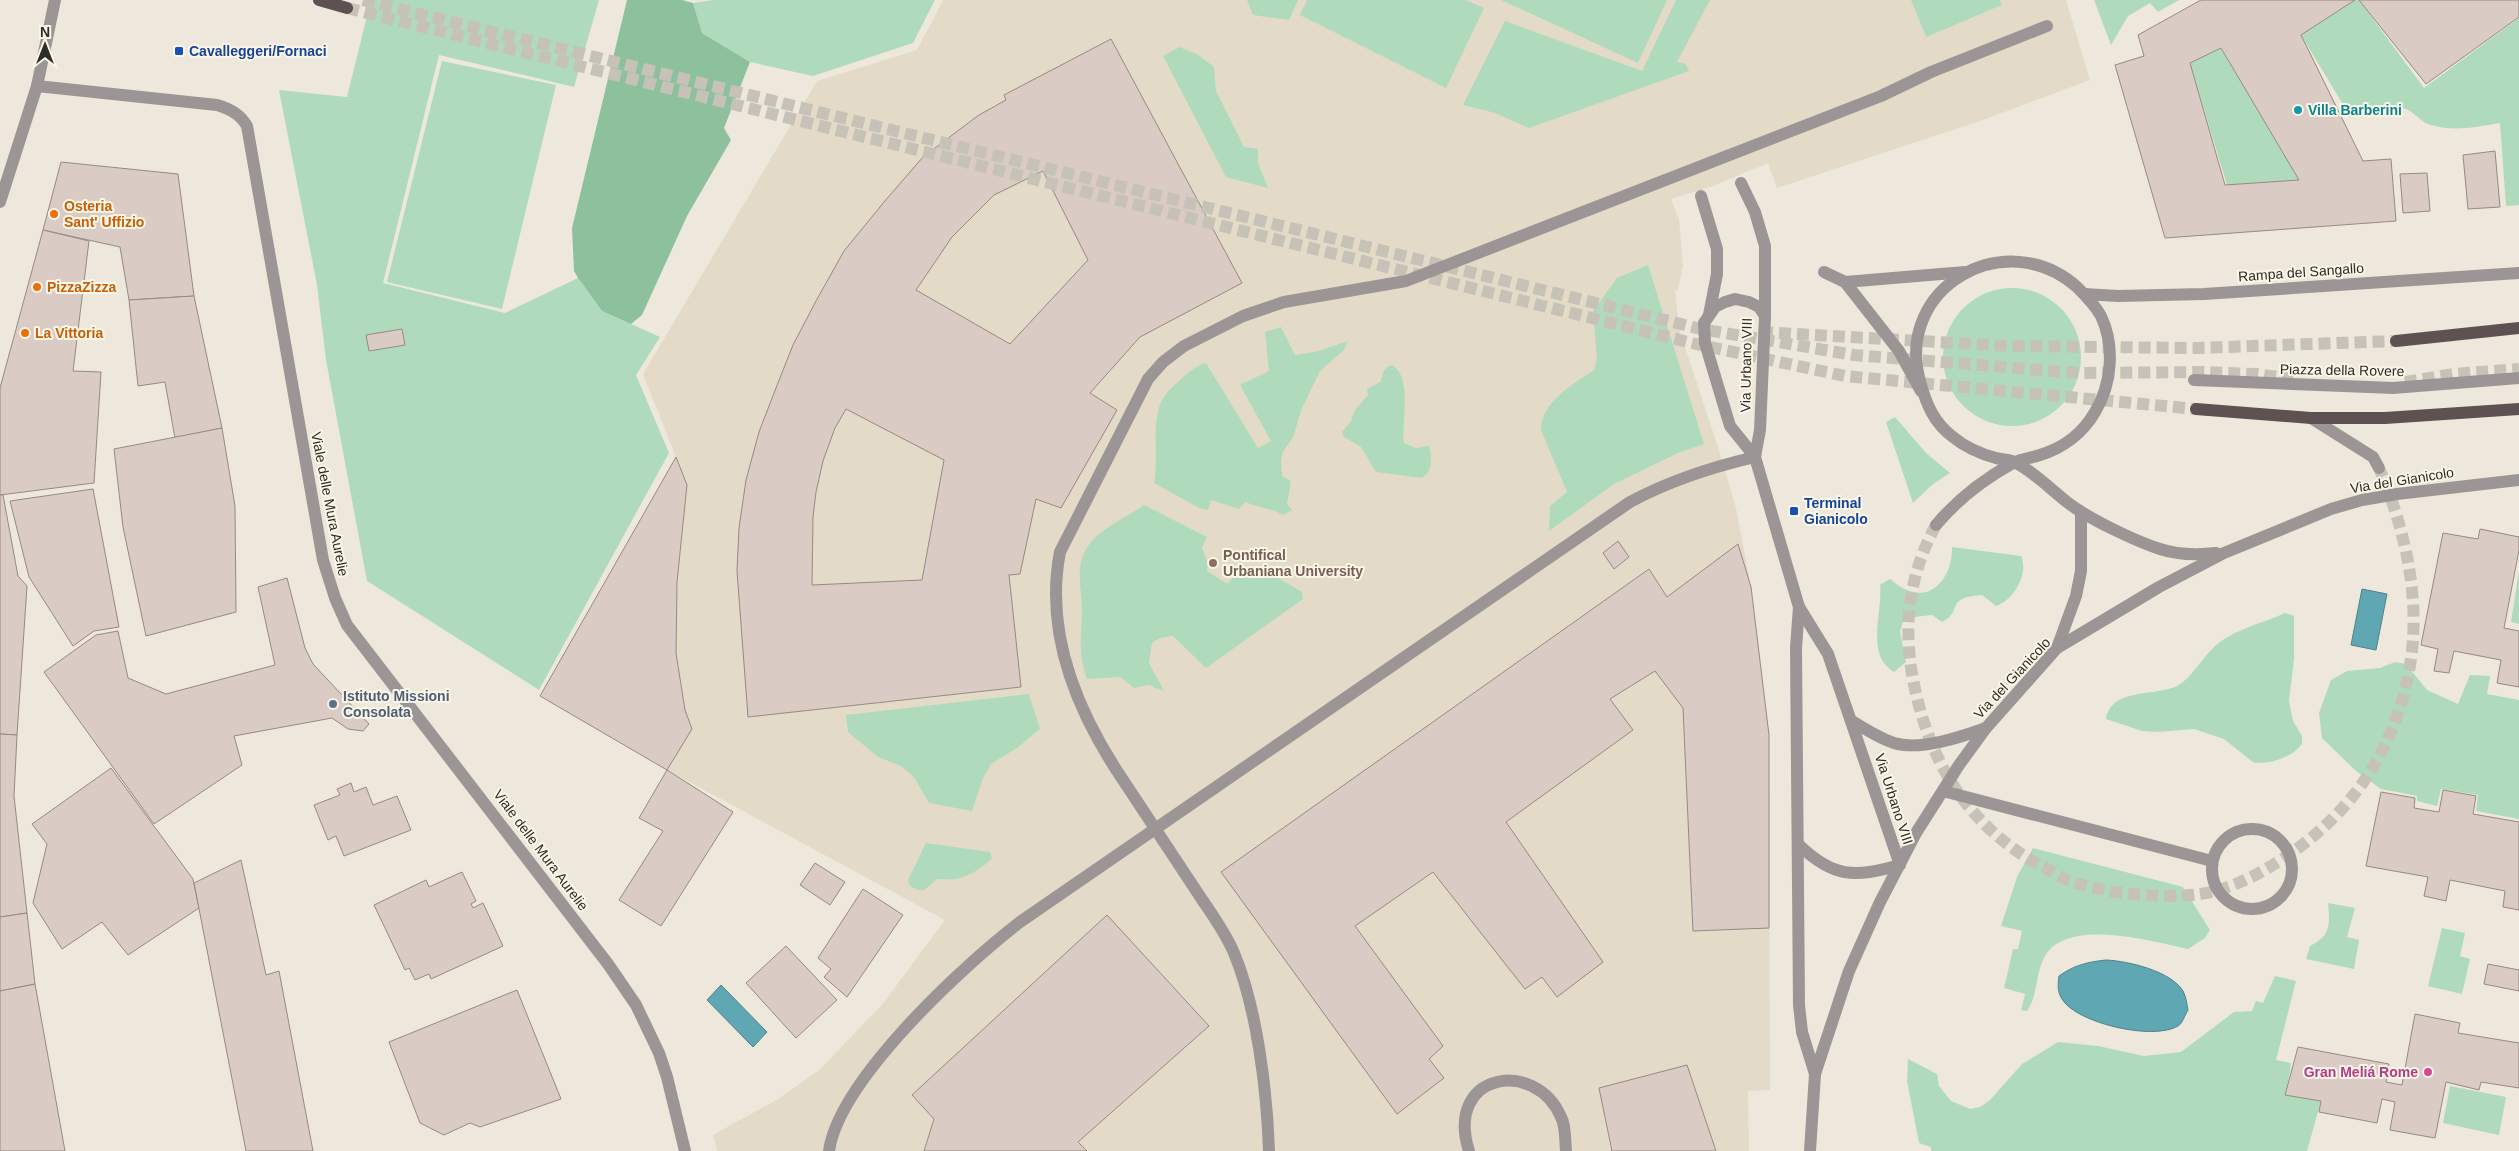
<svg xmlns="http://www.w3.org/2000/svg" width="2519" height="1151" font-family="Arial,sans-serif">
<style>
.built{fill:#e3dbc7}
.green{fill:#afdbbc}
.forest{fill:#8dc19e}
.water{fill:#60a7b4;stroke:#51828a}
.building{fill:#dacbc4;stroke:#978983;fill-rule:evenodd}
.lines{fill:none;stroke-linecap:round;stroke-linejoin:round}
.tertiary-tunnel{stroke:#c7c2b7;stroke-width:12;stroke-dasharray:12 6;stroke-linecap:butt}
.primary-tunnel{stroke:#c7c2b7;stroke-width:12;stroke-dasharray:12 6;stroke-linecap:butt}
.service{stroke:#9c9596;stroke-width:12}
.minor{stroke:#9c9596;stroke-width:12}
.tertiary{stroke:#9c9596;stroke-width:12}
.primary{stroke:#5d5152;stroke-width:12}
.service-bridge{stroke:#9c9596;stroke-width:12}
.transit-dot{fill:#1a4fb4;stroke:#faf6e8;stroke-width:2}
.culture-dot{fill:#0f9aa8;stroke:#faf6e8;stroke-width:2}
.food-dot{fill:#e8710a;stroke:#faf6e8;stroke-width:2}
.education-dot{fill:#8d6e63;stroke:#faf6e8;stroke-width:2}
.service-dot{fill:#5c6f8a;stroke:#faf6e8;stroke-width:2}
.hotel-dot{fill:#d1479c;stroke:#faf6e8;stroke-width:2}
.labels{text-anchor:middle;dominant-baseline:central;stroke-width:4;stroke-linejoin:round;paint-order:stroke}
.transit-label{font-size:14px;font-weight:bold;fill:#164399;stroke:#faf6e8;text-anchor:start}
.culture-label{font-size:14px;font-weight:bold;fill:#0d838f;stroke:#faf6e8;text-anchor:start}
.food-label{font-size:14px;font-weight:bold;fill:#c56008;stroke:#faf6e8;text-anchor:start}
.street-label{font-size:14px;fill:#2e2c27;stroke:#faf6e8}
.education-label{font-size:14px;font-weight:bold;fill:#785e54;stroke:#faf6e8;text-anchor:start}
.service-label{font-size:14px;font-weight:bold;fill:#4e5e75;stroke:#faf6e8;text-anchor:start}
.hotel-label{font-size:14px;font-weight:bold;fill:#b23c85;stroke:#faf6e8;text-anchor:end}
</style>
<rect width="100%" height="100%" fill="#ede8db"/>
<path class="built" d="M943,0h1123l24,80 -107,40 -206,68 -9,-25 -55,23 -42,13 8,20 4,47 -5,24h-3l4,39 40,121 17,58 15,79 18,148 1,355 -22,1 1,60h-1032l-4,-16 67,-37 39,-28 63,-65 63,-85 -278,-150 25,-41 -7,-19 -9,-57 1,-71 10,-97 -44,-111 174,-293 100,-31z"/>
<g class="green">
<path d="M371,0h228l-25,87 -135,-32 -56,228 122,30 73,-35 24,33 58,26 -24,38 33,78 -130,237 -172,-109 -41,-221 -9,-75 -38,-195 68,7z"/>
<path d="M714,0h221l-22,43 -100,33 -63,-14 -48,-29 -9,-30z"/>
<path d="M1247,0h51l-9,20 -36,-5z"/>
<path d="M1307,0h159l18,8 -38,80 -146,-73z"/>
<path d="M1501,0h166l-29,63z"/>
<path d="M1676,0h34l-33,62 9,2 3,7 -160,57 -34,-15 -32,-8 42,-84 137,50z"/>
<path d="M1911,0h89l2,5 -76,32z"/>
<path d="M2094,0h85l-21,12 -8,-9 -22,13 -17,29z"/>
<path d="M2355,0h4l65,88 95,-70v187l-13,1 -6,-83c-24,4 -46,9 -69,2 -9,-2 -15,-11 -23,-15 -18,-10 -41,-3 -61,1l-46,-76z"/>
<path d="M1179,47l18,7 17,13 2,24 28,56 14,2v14l10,25 -42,-11 -63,-121z"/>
<path d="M2221,48l78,132 -72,5 -37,-122z"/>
<path d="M442,61l114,24 -54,224 -115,-27z"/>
<path d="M1648,265l56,179 -26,9 -64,31 -65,47 1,-25 17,-14 -26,-62c0,-28 32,-46 53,-60l3,-12 -4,-47 24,-33z"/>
<circle cx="2012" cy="357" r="69"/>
<path d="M1281,327l14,28 20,-3 33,-11 -5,10 -23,20 -18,37 -9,29 -10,15 -2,8 1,16 9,5 -4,23 5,6 -9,5c-12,-7 -24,-7 -38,-13l-6,7 -28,-9 -3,10 -9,-2 -45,-25c5,-25 -3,-58 7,-81 3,-7 11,-15 17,-20 8,-8 17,-16 28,-19l52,85 13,-7 -31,-56 29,-14 -4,-39z"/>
<path d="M1392,365c21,11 9,59 12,78l12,5 13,-2c3,11 4,26 -7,32l-46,-6 -15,-25 -17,-10 -2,-5 9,-11 4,-11 13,-15 -1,-6 13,-7c4,-8 2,-14 12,-17z"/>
<path d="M1895,417l31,36 24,20 -17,11 -20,19 -27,-81z"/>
<path d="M1144,505l63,32 -5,11 6,16 -1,7 19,12 3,-1 8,-9 13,6 8,-13 44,26 1,7 -97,69 -33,-32 -13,2 -8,5 -3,20 15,28 -16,-6 -14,3 -14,-11 -33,2c-9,-26 -6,-41 -5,-68 0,-25 -9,-47 9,-69 11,-14 38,-26 53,-37z"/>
<path d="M1952,547l69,9c8,18 -7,44 -25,50l-14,-11c-39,3 -17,15 -40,27l-10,-7 -18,2 -11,5 -3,9 6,31 -12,10c-29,-18 -11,-59 -14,-87l10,-6c5,4 11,9 17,11 29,12 46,-18 45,-43z"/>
<path d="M2519,571v53l-8,-2z"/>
<path d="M2285,613l9,3v43l-5,42 4,20 9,15v8c-11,14 -31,20 -48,19l-30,-24 -30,-10 -37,3 -15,-1 -36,-12c6,-32 48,-22 71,-33 15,-8 24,-27 37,-39 20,-18 47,-23 71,-34z"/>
<path d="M2395,662l11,2 21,26 31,14 12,-29 20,1 -3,18 32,6v119l-43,-8 2,-16 -37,-6 -4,17 -20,-5v-5l-36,-7 -25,-18 -34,-33 -3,-25 12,-33 16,-9 33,-3z"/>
<path d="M1029,694l11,35 -23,19 -26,16 -8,14 -11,33 -43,-8 -15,-26 -13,-11 -23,-9 -30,-25 -2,-17z"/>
<path d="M926,843l64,9 2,6c-6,8 -26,20 -37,21 -5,1 -11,0 -17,0 -13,7 -10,17 -28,7l-2,-6z"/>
<path d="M2033,848l150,39 27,43 -5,8 -17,11c-35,-7 -125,-34 -145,11 -8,17 -5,35 -16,51l-6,-1 4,-16 -21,-6 9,-39h5l4,-18 -21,-5 16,-49z"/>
<path d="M2328,903l27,5 -8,29 12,3 -5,29 -48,-10 4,-13c21,-10 20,-22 18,-43z"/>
<path d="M2442,928l23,5 -5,23 10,3 -8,35 -34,-8z"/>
<path d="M2275,976l21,5 -20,79 15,3 -5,32 35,6 -14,50h-376v-4l-12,-4 -12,-62 1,-22 29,15 2,12 12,15 19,8 10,-2 10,-7 32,-36 36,-22 40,4 46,10 37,-4 53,-40 18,-1 4,-10 7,2z"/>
<path d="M2450,1086l56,11 -7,38 -56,-12z"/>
</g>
<path class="forest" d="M627,0h55l11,3 9,30 48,29 -26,66 7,12 -44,76 -45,99 -11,9 -29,-13 -24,-33 -4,-7 -2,-43z"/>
<g class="water">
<path d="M2362,589l25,5 -11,56 -25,-5z"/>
<path d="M2106,960c22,1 65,11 77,31 3,5 4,14 5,19 -3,5 -6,14 -10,16 -25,15 -102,-3 -116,-27 -5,-8 -4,-14 -3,-23 15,-11 29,-14 47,-16z"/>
<path d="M721,985l46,47 -14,15 -46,-47z"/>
</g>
<g class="building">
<path d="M2201,0h154l-54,35 62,126 28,-2 5,62 -231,17 -50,-173 29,-9 -6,-21zM2221,48l78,132 -74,5 -35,-122z"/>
<path d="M2359,0h160v17l-93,67z"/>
<path d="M1111,39l131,244 -102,54 -50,56 27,17 -56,98 -25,-9 -16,75 -11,1 12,112 -273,30 -11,-146 2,-43 7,-48 13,-48 15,-39 19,-48 23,-44 28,-50 40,-49 39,-45 56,-42 27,-15 -2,-5zM1043,171l45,89 -78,84 -94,-54 36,-53 42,-42zM846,409l98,51 -22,120 -110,5 1,-68 3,-25 7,-31 12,-33z"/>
<path d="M2495,151l5,56 -32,2 -5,-54z"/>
<path d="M61,162l117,12 16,122 -65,4 -9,-53 -77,-17z"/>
<path d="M2427,173l3,38 -27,2 -3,-39z"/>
<path d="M43,230l46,11 -16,130 28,1 -7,111 -94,12v-107z"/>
<path d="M194,296l28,132 -47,10 -10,-56 -27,4 -9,-86z"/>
<path d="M402,329l3,16 -36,6 -3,-16z"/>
<path d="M222,428l13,78 1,106 -90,24 -23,-109 -9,-78z"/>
<path d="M676,457l11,28 -10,97 -1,71 9,57 7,19 -25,41 -127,-74z"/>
<path d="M93,489l26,138 -25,4 -21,15 -44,-69 -19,-76z"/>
<path d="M0,495h3l15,81 9,10 -10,149 -17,-1z"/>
<path d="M2480,529l39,8v13l-15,78 15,3v56l-22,-4 4,-23 -47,-9 -5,22 -15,-2 4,-22 -17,-4 22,-112 35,6z"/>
<path d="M1618,541l11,16 -15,12 -11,-16z"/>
<path d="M1738,544l13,43 18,148v193l-76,3 -10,-223 -28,-37 -45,28 23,31 -127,92 97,140 -46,35 -15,-20 -17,12 -92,-117 -78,54 88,120 -14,13 15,19 -47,36 -176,-242 428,-303 18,28z"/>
<path d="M287,578l18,70 8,16 56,60 -6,7 -15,-2 -16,-11 -98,18 8,29 -88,59 -110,-152 52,-37 22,-4 10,47 38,16 109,-29 -17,-78z"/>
<path d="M0,734l17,1 -3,61 13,117 -27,4z"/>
<path d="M111,768l82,111 6,29 -71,47 -26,-33 -40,27 -29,-46 14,-59 -15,-20z"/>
<path d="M667,770l66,42 -72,114 -42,-26 44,-69 -24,-13z"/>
<path d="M351,783l3,9 12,-5 7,18 24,-9 14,34 -67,26 -8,-20 -8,4 -14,-35 26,-10 -3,-6z"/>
<path d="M2443,790l33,6 -3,18 46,8v88l-16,-3 2,-16 -55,-11 -4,21 -22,-5 4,-19 -62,-11 15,-74 34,6 -1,10 25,4z"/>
<path d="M241,860l25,115 13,-4 34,180h-67l-52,-268z"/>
<path d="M815,863l30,19 -15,23 -30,-20z"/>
<path d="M462,872l14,29 -5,3 2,4 10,-5 20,43 -72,33 -2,-5 -14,6 -6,-12 -4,2 -31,-65 52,-25 3,7z"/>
<path d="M863,889l40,26 -56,82 -23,-20 7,-8 -13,-11z"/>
<path d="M27,913l8,71 -35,7v-74z"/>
<path d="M1107,915l102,111 -131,116 9,9h-163l10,-32 -22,-24z"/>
<path d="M786,946l51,54 -41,38 -50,-55z"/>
<path d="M2488,964l31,6v21l-35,-7z"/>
<path d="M35,984l30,167h-65v-160z"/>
<path d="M517,990l44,109 -81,28 -10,-4 -26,12 -24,-12 -31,-81z"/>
<path d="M2415,1014l45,9 -2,10 61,10v45l-38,-6 -2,8 -33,-8 -11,56 -45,-8 5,-28 -13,-3 -5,24 -58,-11 2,-11 -36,-6 13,-48 91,17 -3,18 16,3z"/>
<path d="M1687,1065l29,86h-104l-13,-63z"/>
</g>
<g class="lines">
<path class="tertiary-tunnel" d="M1936,525c-34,62 -34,125 -14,191 19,64 56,114 114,147 10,5 19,11 29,16 36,15 97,20 135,15 23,-3 47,-14 66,-25 78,-45 126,-110 143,-198 13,-68 -3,-140 -30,-203"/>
<g class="primary-tunnel">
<path d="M363,0l1338,329 153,26 226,18 124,-1 52,2 37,5"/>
<path d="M347,8l1349,336 149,32 351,33"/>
<path d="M1761,332l248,14 188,2 199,-7"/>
<path d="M2405,382l49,-8 65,-5"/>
</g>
<g class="service">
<path d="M1741,183l14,29 10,34v70"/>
<path d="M1701,196l16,53v25l-8,41"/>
<path d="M1824,272l21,10 54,69 22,40"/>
<path d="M1845,282l120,-10"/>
<path d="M2194,380l199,8 126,-10"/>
<path d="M1852,721c13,8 27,17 42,22 26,8 67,-6 92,-15"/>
<path d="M1123,780c-46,-68 -79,-146 -63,-228l88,-173 15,-17 21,-16 59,-30 41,-14 122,-21 475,-185 50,-24 116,-46"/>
<path d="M1943,791l269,70"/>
<circle cx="2252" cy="869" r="40"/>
<path d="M1203,901c11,16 23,33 31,52 23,55 33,138 35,198"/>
<path d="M829,1151c10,-71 135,-186 191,-229l610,-420c39,-21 82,-35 125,-45"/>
<path d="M1469,1151c-25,-79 67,-93 92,-34 5,9 4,24 5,34"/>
</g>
<g class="minor">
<path d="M37,86l180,19c13,4 23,9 30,21l76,434 12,38 12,27 261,339 28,41 23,48 8,24 18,74"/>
<path d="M1755,457l5,-27 5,-114 -6,-9 -10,-5 -14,-3 -10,3 -10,5 -11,16 1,20 25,83 25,31 44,150 29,47 72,211c-46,13 -67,13 -102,-21"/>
<path d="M1799,607l-3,41 3,357 3,27 13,42"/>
</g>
<g class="tertiary">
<path d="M0,202l37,-116 18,-86"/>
<path d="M2084,294l34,2 86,-2 315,-21"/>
<path d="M2311,418l62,39 6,11"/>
<path d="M1936,525c21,-25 48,-46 77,-62 8,-4 18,-5 27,-8 23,-7 43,-22 55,-43 17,-28 20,-66 6,-96 -6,-11 -15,-20 -24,-29 -71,-63 -183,0 -157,94 6,23 14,42 33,56 12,10 28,17 43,21 6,2 13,1 18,4 14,5 40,30 53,40 20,16 68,39 93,47 18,6 38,6 56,4"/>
<path d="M2057,648l19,-52 5,-25v-58"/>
<path d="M1810,1151l5,-77 34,-103 31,-69 36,-69 43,-68 27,-37 71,-80 102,-61 65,-34 107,-44 31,-9 35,-6 122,-14"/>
</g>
<g class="primary">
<path d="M319,0l28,8"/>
<path d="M2396,341l123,-13"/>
<path d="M2196,409l115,9h74l134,-9"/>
</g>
<path class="service-bridge" d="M1123,780l80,121"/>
</g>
<g class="transit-dot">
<rect x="174" y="46" width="10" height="10" rx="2.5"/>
<rect x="1789" y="506" width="10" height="10" rx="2.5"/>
</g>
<circle class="culture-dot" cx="2298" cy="110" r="5"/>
<g class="food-dot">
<circle cx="54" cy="214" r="5"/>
<circle cx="37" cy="287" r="5"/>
<circle cx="25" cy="333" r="5"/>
</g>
<circle class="education-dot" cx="1213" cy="563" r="5"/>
<circle class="service-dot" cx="333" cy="704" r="5"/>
<circle class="hotel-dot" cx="2428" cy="1072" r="5"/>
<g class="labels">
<g class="transit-label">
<text x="189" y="51">Cavalleggeri/Fornaci</text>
<text x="1804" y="503">Terminal<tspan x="1804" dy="16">Gianicolo</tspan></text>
</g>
<g class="culture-label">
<text x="2308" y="110">Villa Barberini</text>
</g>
<g class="food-label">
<text x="64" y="206">Osteria<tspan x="64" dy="16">Sant' Uffizio</tspan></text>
<text x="47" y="287">PizzaZizza</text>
<text x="35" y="333">La Vittoria</text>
</g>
<g class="street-label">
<text transform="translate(2301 272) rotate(-4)">Rampa del Sangallo</text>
<text transform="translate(1746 365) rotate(-89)">Via Urbano VIII</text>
<text transform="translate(2342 370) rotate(1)">Piazza della Rovere</text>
<text transform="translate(2402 480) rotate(-9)">Via del Gianicolo</text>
<text transform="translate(330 504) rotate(79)">Viale delle Mura Aurelie</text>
<text transform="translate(2012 678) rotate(-47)">Via del Gianicolo</text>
<text transform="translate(1894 799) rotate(72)">Via Urbano VIII</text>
<text transform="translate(541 850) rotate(53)">Viale delle Mura Aurelie</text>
</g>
<g class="education-label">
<text x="1223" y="555">Pontifical<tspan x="1223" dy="16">Urbaniana University</tspan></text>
</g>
<g class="service-label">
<text x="343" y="696">Istituto Missioni<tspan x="343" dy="16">Consolata</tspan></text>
</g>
<g class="hotel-label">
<text x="2418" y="1072">Gran Meliá Rome</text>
</g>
</g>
<g transform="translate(45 45)" stroke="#faf6e8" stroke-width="4" paint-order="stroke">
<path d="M0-4L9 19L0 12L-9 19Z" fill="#2e2c27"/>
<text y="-8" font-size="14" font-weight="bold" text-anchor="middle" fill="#2e2c27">N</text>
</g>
</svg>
